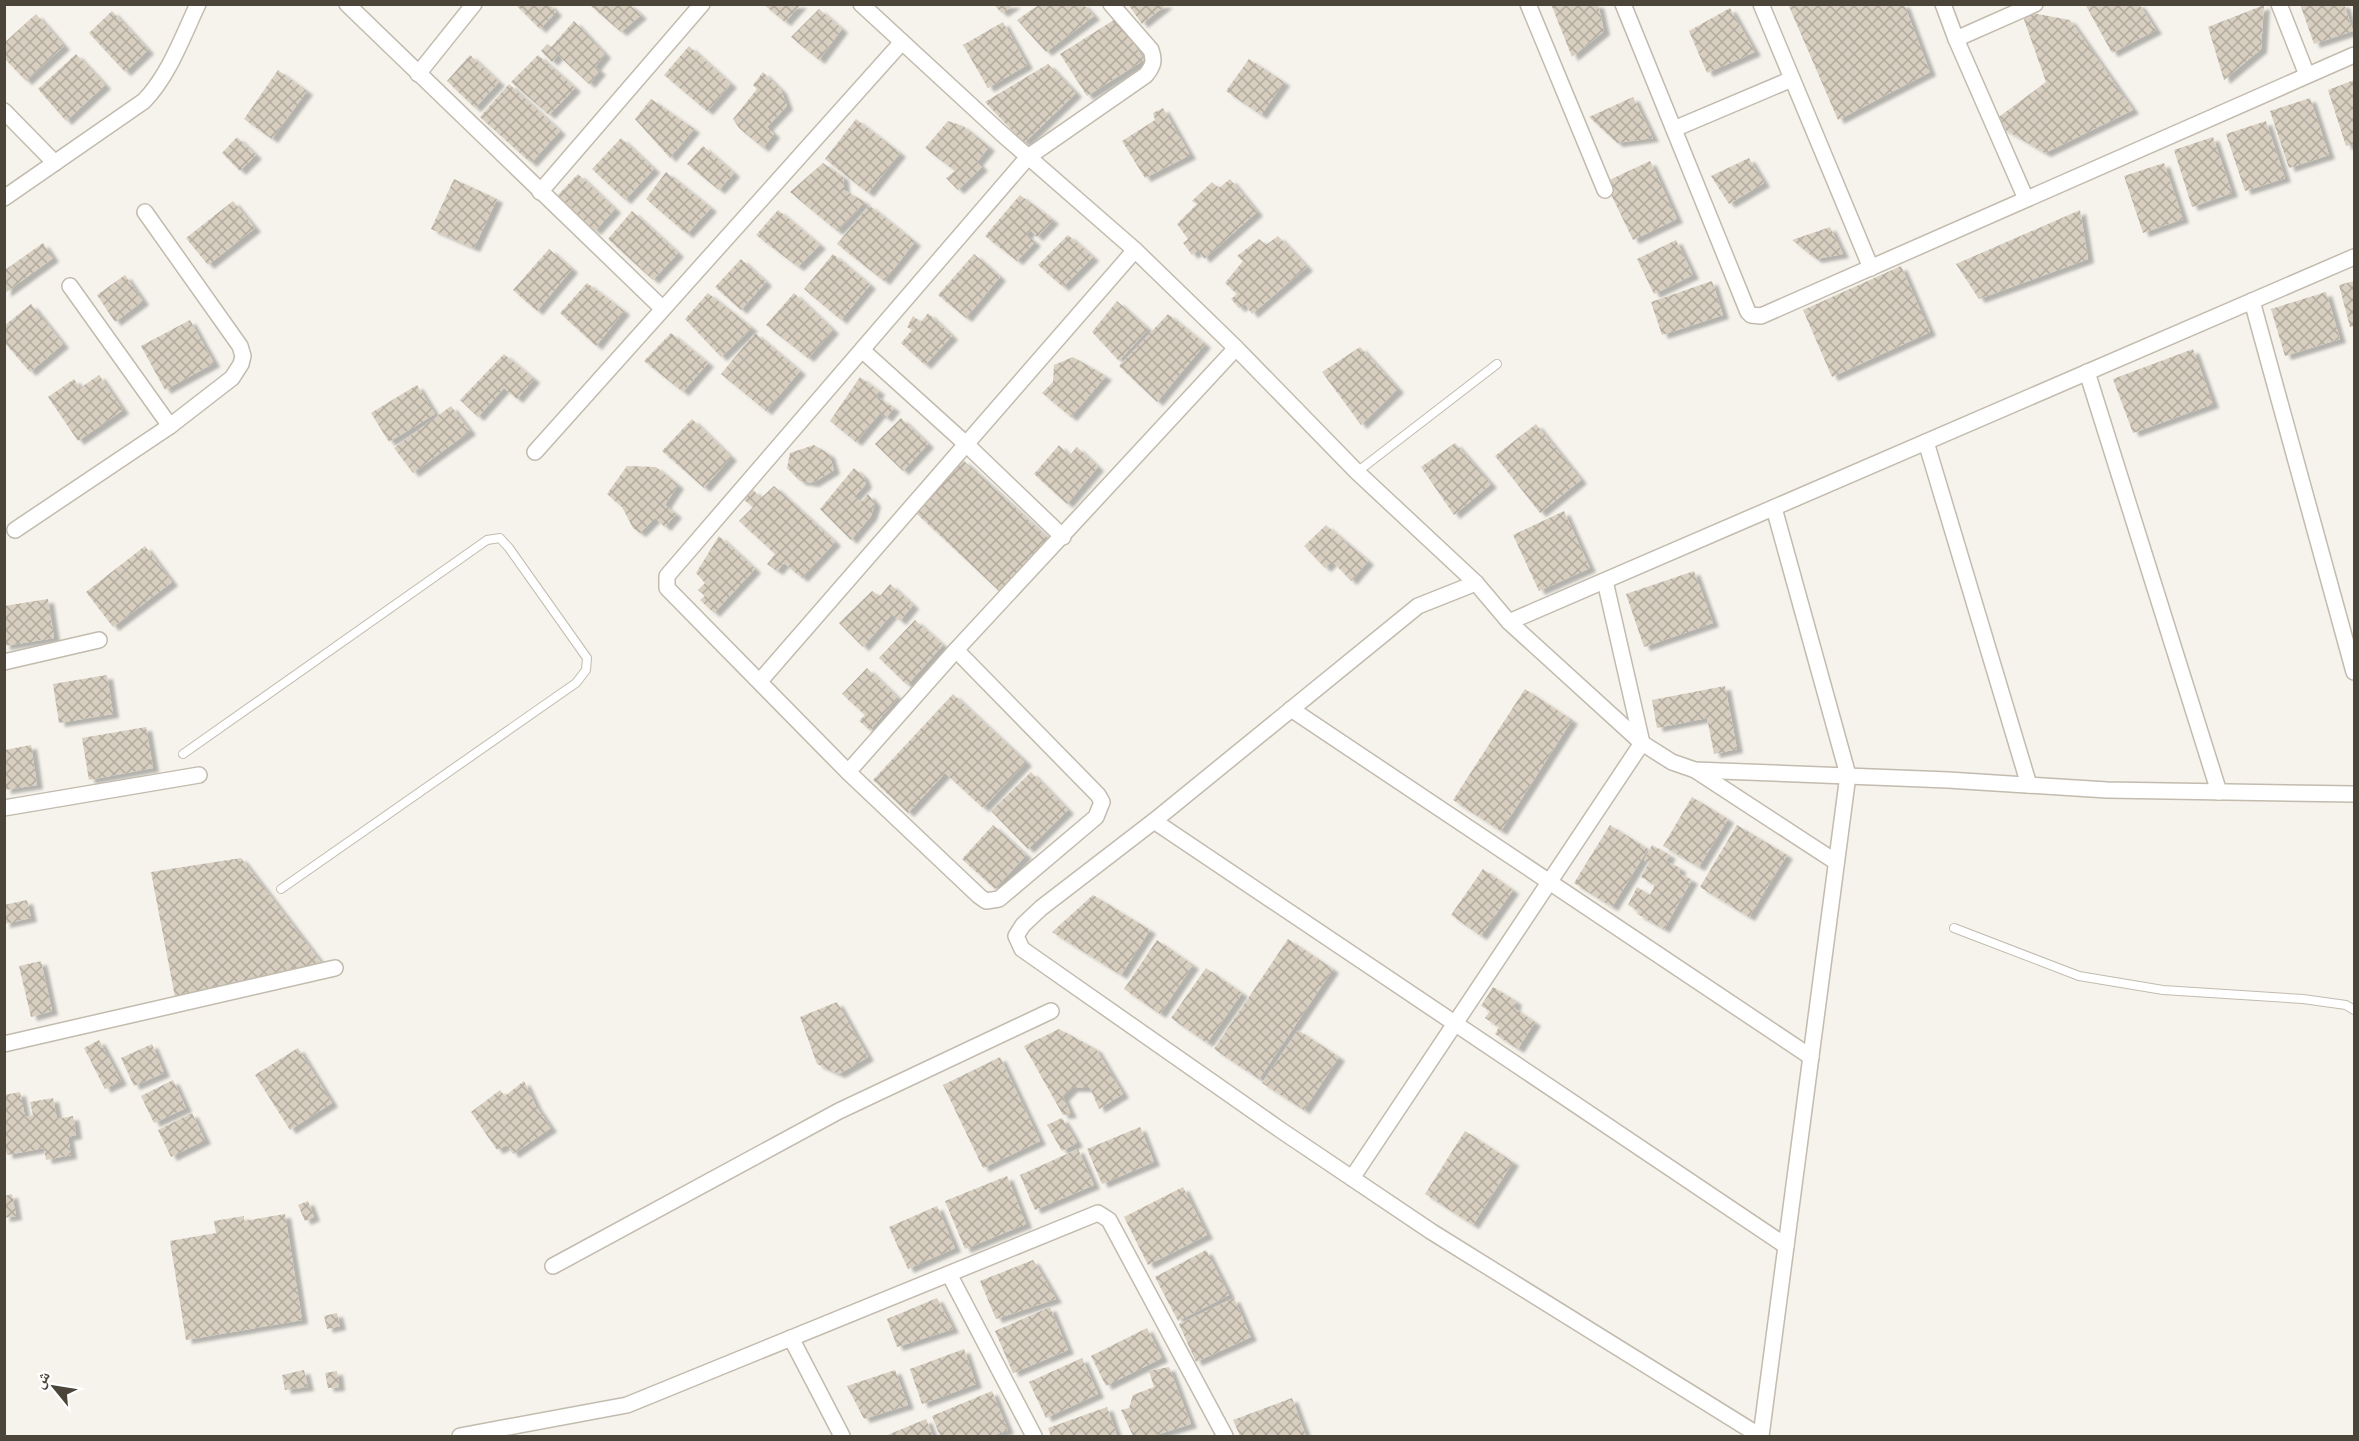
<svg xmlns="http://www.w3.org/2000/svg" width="2359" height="1441" font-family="'Noto Sans','Noto Naskh Arabic',sans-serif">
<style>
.building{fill:url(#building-cross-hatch);filter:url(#shadow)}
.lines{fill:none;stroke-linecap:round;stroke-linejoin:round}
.lane-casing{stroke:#c2bbae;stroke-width:10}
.street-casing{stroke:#c2bbae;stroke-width:18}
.lane{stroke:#fff;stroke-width:8}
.street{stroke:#fff;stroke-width:15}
</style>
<defs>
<pattern id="building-cross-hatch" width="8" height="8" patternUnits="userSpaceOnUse" patternTransform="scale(1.5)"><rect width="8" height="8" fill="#d8cfc1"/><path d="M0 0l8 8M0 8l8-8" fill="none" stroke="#b1aa9e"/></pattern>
<filter id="shadow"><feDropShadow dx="6" dy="4" stdDeviation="1.5" flood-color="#0004"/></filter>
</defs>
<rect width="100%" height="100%" fill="#f6f3ec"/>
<g class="building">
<path d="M515,4h34l7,8 -16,17z"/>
<path d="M592,4h37l12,11 -20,17 -30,-26z"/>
<path d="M763,4h38l-16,18z"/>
<path d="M993,4h22l-13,9z"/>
<path d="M1040,4h43l11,12 -48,36 -29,-32z"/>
<path d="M1128,4h39l-25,20z"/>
<path d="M1551,4h47l6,27 -32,26z"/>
<path d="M1788,4h116l26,68 -92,48z"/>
<path d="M2085,4h54l17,26 -44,23z"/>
<path d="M2300,4h44l9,27 -39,13z"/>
<path d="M2264,5l-3,44 -37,31 -16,-53z"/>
<path d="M1730,8l25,44 -48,21 -18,-42z"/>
<path d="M819,9l23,20 -23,31 -28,-23z"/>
<path d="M112,11l36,39 -23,22 -36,-39z"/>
<path d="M2021,11l49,9 63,90 -88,43 -53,-31 54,-40z"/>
<path d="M36,14l28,32 -38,35 -22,-23v-15z"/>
<path d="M1117,18l27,42 -57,36 -27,-42z"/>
<path d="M574,21l31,33 -10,13 5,4 -11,13 -31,-29 -6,7 -11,-11 6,-7 4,3z"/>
<path d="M1003,22l24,43 -39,23 -25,-43z"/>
<path d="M689,46l42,38 -24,27 -43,-36z"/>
<path d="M76,54l29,31 -39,36 -28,-32z"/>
<path d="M470,55l29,27 -24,26 -28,-27z"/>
<path d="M538,55l37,33 -26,27 -38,-33z"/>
<path d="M1249,59l35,23 -23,33 -35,-24z"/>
<path d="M1048,64l28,29 -52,50 -39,-41z"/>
<path d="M278,70l29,21 -35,48 -28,-20z"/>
<path d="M763,72l18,18 6,16 -20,21 7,7 -11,14 -24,-20 -6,-9 24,-30 -4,-4z"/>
<path d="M2354,80v64l-8,2 -18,-56z"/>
<path d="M509,84l51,47 -29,32 -51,-46z"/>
<path d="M1633,97l20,41 -36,5 -28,-26z"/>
<path d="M2310,98l19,57 -40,13 -19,-57z"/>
<path d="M651,99l43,30 -24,29 -35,-39z"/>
<path d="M1163,108l27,47 -45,23 -23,-37 33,-21 -2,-7z"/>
<path d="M856,119l44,34 -32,40 -43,-34z"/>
<path d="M948,121l15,5 26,21 -12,15 5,5 -24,23 -12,-12 9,-7 -30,-23z"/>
<path d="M2266,121l19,57 -40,13 -19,-57z"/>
<path d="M237,137l19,18 -16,16 -18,-18z"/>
<path d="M2213,137l19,56 -40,14 -18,-57z"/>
<path d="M621,138l33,31 -29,31 -33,-31z"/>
<path d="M703,146l31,27 -15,17 -32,-26z"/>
<path d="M1749,158l15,25 -35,21 -18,-28z"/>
<path d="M1650,161l27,58 -44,21 -28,-58z"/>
<path d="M823,163l20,14 1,13 21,12 -28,29 -47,-39z"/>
<path d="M2164,163l19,56 -40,14 -19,-57z"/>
<path d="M666,172l45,36 -24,26 -41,-35z"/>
<path d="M578,174l37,35 -20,22 -38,-35z"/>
<path d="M454,179l43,20 -23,49 -43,-19z"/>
<path d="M1230,179l27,33 -53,47 -6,-9 -6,5 -9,-12 5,-4 -11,-15 20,-20 -5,-3 20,-19 7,6z"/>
<path d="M1020,195l33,25 -16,17 -7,-7 -4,5 9,7 -18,19 -32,-25z"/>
<path d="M233,201l22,27 -47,37 -22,-27z"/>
<path d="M869,205l46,37 -31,39 -47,-37z"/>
<path d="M778,210l42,35 -22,22 -42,-32z"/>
<path d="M2080,210l8,49 -109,40 -23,-35z"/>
<path d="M632,211l46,42 -25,27 -45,-41z"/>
<path d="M1830,227l13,27 -27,5 -24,-19z"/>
<path d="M1068,235l25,22 -30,30 -25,-22z"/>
<path d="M1278,236l29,31 -55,47 -7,-10 -6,4 -8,-9 6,-5 -12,-11 18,-22 -6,-5 22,-17 7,6z"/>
<path d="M1676,240l17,35 -39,19 -17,-35z"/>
<path d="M43,243l10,15 -48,35v-23z"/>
<path d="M549,249l23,20 -35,42 -24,-21z"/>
<path d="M833,254l37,31 -29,35 -37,-31z"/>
<path d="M974,254l26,23 -34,41 -28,-23z"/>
<path d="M741,259l25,23 -25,28 -26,-23z"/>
<path d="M1901,266l29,66 -98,45 -29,-67z"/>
<path d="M125,275l18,26 -28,21 -18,-27z"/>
<path d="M1712,281l11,34 -61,20 -11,-33z"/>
<path d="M2354,281v45l-4,1 -11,-42z"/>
<path d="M587,283l37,28 -28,35 -36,-33z"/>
<path d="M2326,292l14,47 -55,17 -14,-47z"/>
<path d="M708,293l44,35 -31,29 -36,-38z"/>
<path d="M794,293l39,37 -25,28 -42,-33z"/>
<path d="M1117,301l31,28 -29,32 -27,-29z"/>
<path d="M31,304l32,40 -33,28 -26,-30v-16z"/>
<path d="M928,313l24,23 -27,29 -24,-22 11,-13 -5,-3 6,-11 8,6z"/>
<path d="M1168,314l37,30 -48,58 -38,-36z"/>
<path d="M190,320l24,43 -49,27 -24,-44z"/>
<path d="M671,333l37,30 -25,29 -39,-31z"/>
<path d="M755,333l45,38 -34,40 -45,-37z"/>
<path d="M1360,347l38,42 -37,36 -39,-53z"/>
<path d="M2193,349l20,55 -80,29 -20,-54z"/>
<path d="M504,354l30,25 -17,20 -13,-11 -26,29 -18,-17z"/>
<path d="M1073,357l33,19 -35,41 -29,-24 11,-11 1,-17z"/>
<path d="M99,375l24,35 -45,31 -30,-44 26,-18 6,9z"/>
<path d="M860,377l19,14 -3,5 18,12 -8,10 -6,-5 -24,29 -26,-21z"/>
<path d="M417,385l18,29 -46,28 -18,-29z"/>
<path d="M451,406l19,25 -57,42 -19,-25z"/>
<path d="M901,418l27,26 -25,27 -28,-27z"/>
<path d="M692,419l39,38 -27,31 -42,-37z"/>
<path d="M1536,424l45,56 -41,33 -45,-57z"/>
<path d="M1455,443l36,41 -37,31 -33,-48z"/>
<path d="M814,445l15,9 5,16 -21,13 -13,-2 -13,-13 3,-15z"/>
<path d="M1059,445l10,11 8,-9 21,20 -31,37 -33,-30z"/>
<path d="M963,460l86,79 -50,52 -84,-79z"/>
<path d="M627,466l29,1 22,18 -13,20 11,9 -11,13 -10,-9 -15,15 -7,-5 -11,-21 -15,-13z"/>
<path d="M854,468l9,8 3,8 -12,13 7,5 7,-8 7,9 -4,13 -20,24 -31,-31z"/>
<path d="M774,486l61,56 -33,36 -18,-15 -7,8 -10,-7 8,-10 -36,-33 14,-14 -9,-7 9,-10 8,8z"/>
<path d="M1564,511l26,57 -51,23 -26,-56z"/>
<path d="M1326,525l42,36 -17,20 -19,-20 -7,7 -21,-22z"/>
<path d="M719,536l36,33 -41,44 -14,-13 5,-4 -7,-6 7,-7 -9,-10z"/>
<path d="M145,546l27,36 -59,45 -27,-35z"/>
<path d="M1694,571l19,52 -69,24 -18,-53z"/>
<path d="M890,584l23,21 -13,16 -8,-7 -29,33 -24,-24 33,-32 8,5z"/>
<path d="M48,599l6,39 -50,8v-40z"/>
<path d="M915,620l28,25 -36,40 -28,-27z"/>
<path d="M867,668l31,30 -28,32 -11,-9 6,-6 -23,-21z"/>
<path d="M107,675l6,39 -54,9 -6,-39z"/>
<path d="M1725,686l12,63 -23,5 -7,-36 -50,10 -5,-28z"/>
<path d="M1525,689l47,31 -71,111 -48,-31z"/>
<path d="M953,694l73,68 -43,46 -38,-35 -37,40 -35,-33z"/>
<path d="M146,727l7,41 -64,12 -7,-42z"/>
<path d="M31,745l6,40 -32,5v-40z"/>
<path d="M1031,772l37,38 -40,39 -37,-38z"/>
<path d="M1692,797l36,22 -29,48 -36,-21z"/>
<path d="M993,825l33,30 -31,34 -33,-30z"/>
<path d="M1610,825l38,24 -36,58 -38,-24z"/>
<path d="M1737,825l50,30 -38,62 -49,-30z"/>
<path d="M1652,845l18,10 -4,6 14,7 -1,5 13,7 -28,49 -27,-15 1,-3 -10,-6 9,-18 13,8 5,-10 -14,-8 8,-14 -5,-3z"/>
<path d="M241,858l82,107 -148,32 -24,-125z"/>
<path d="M1483,869l30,21 -32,46 -30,-21z"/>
<path d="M1093,895l57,35 -29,45 -69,-43z"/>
<path d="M27,900l4,18 -27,6v-19z"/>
<path d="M1288,939l45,30 -74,110 -45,-30z"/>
<path d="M1157,940l36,25 -33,49 -36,-25z"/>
<path d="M41,961l11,50 -21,6 -12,-51z"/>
<path d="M1206,968l36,25 -35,50 -36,-25z"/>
<path d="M1493,987l23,14 -2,7 21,14 -17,27 -23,-15 4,-7 -14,-9 5,-7 -9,-5z"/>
<path d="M837,1002l31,55 -29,17 -22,-10 -17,-47z"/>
<path d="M1059,1029l37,20 27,45 -24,15 -9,-21h-18l-9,9 8,17 -8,1 -39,-69z"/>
<path d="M1298,1030l41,27 -35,53 -42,-27z"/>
<path d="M99,1040l22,41 -16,8 -21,-41z"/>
<path d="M152,1044l12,29 -30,13 -13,-28z"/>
<path d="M298,1048l34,55 -42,27 -35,-55z"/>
<path d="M1000,1057l40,84 -57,27 -40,-83z"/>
<path d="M173,1080l13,28 -32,15 -13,-27z"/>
<path d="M524,1081l12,25 15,22 -38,26 -6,-9 -10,5 -26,-38 29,-22 5,6z"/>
<path d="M20,1092l5,25 8,-2 -3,-13 23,-4 4,21 16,-3 3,19 -8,2 3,18 -25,5 -2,-12 -37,7 -3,-13v-47z"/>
<path d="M192,1113l13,27 -34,17 -13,-27z"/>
<path d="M1062,1118l15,25 -15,8 -15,-26z"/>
<path d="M1140,1127l14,35 -52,22 -15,-35z"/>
<path d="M1465,1131l48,31 -40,63 -48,-31z"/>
<path d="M1078,1149l16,36 -59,25 -15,-35z"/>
<path d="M1007,1176l19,48 -61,25 -20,-48z"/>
<path d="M1183,1187l24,48 -59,30 -24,-48z"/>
<path d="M12,1194l4,22 -12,2v-22z"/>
<path d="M308,1201l6,16 -9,4 -7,-16z"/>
<path d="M937,1206l18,42 -47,21 -19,-42z"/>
<path d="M285,1214l17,106 -116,20 -16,-99 46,-8 -2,-12 30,-5v5z"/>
<path d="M1206,1250l23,45 -51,26 -23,-44z"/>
<path d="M1033,1260l23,39 -60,20 -16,-38z"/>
<path d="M937,1298l16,31 -56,18 -10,-28z"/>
<path d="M1234,1298l17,39 -55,25 -17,-38z"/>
<path d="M1050,1307l18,43 -55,23 -18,-42z"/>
<path d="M337,1313l3,13 -13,3 -3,-13z"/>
<path d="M1147,1328l15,30 -56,28 -15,-30z"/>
<path d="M964,1349l12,35 -54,20 -12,-35z"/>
<path d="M1082,1358l16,36 -52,24 -17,-36z"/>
<path d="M1169,1367l22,57 -38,12h-20l-12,-26 8,-2 4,-13 21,-8 -5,-16z"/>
<path d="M304,1370l4,17 -23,3 -3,-15z"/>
<path d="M895,1370l13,35 -44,14 -17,-33z"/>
<path d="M337,1371l2,16 -11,1 -3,-15z"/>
<path d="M992,1391l16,39 -16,6h-52l-8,-20z"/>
<path d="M1292,1398l14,38h-66l-7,-16z"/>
<path d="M1107,1407l10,29h-66l-3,-8z"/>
<path d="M926,1419l7,17h-48z"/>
</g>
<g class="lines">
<defs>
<g id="lane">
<path d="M1357,472l140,-108"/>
<path d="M183,754l304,-214 13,-2 9,10 78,110 -1,12 -10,13 -295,206"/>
<path d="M1954,928l125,48 84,14 140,9 43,6 8,5"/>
</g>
<g id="street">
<path d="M347,4l315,304"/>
<path d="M861,4l140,129 134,117 101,98 121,124 119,111 33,39 133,121 30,19 23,8 253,10 159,10 247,4"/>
<path d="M1528,4l77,186"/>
<path d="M1623,4l125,308 3,3 10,1 593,-261"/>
<path d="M1761,4l110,264"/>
<path d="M1943,4l13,35 70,160"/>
<path d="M2279,4l28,71"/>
<path d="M1956,39l79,-35"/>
<path d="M418,74l56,-70"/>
<path d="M4,111l51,52"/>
<path d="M1674,129l118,-50"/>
<path d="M540,192l162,-188"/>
<path d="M4,198l140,-97c25,-26 38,-63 54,-97"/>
<path d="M70,286l100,140"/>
<path d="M2252,301l102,371"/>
<path d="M862,350l104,94 97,93"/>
<path d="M2087,372l132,420"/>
<path d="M1926,442l103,343"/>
<path d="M535,452l367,-410"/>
<path d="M15,530l155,-104 62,-48 9,-14 2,-8 -3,-10 -95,-134"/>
<path d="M1476,583l-58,23 -264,215 -113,87 -18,17 -7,11 6,13 260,182 150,101 328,204"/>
<path d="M1509,622l845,-365"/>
<path d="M956,650l142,145 4,7 -6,15 -97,82 -13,2 -7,-5 -131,-124 -181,-184v-12l361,-419 118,-82c7,-9 9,-14 5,-25l-40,-46"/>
<path d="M4,662l95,-22"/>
<path d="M760,681l375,-431"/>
<path d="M1291,709l520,348"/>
<path d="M1695,770l141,92"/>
<path d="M848,772l108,-122 280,-302"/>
<path d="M4,808l195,-33"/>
<path d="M1154,821l632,425"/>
<path d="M4,1044l331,-76"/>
<path d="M1352,1178l290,-435 -37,-162"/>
<path d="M553,1266l286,-155 212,-100"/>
<path d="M949,1274l85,162"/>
<path d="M791,1338l51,98"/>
<path d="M460,1436l167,-31 471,-192 11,7 116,216"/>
<path d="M1761,1436l87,-661 -74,-267"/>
</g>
</defs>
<use href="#lane" class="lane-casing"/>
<use href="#street" class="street-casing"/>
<use href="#lane" class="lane"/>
<use href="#street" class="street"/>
</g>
<rect width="2359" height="1441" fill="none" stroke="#4b4439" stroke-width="12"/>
<g transform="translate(54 1387) rotate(300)" stroke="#ffffff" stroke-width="4.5" paint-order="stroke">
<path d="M0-4.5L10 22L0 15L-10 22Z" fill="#4b4439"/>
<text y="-9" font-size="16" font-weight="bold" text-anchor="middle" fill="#4b4439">ش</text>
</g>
</svg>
